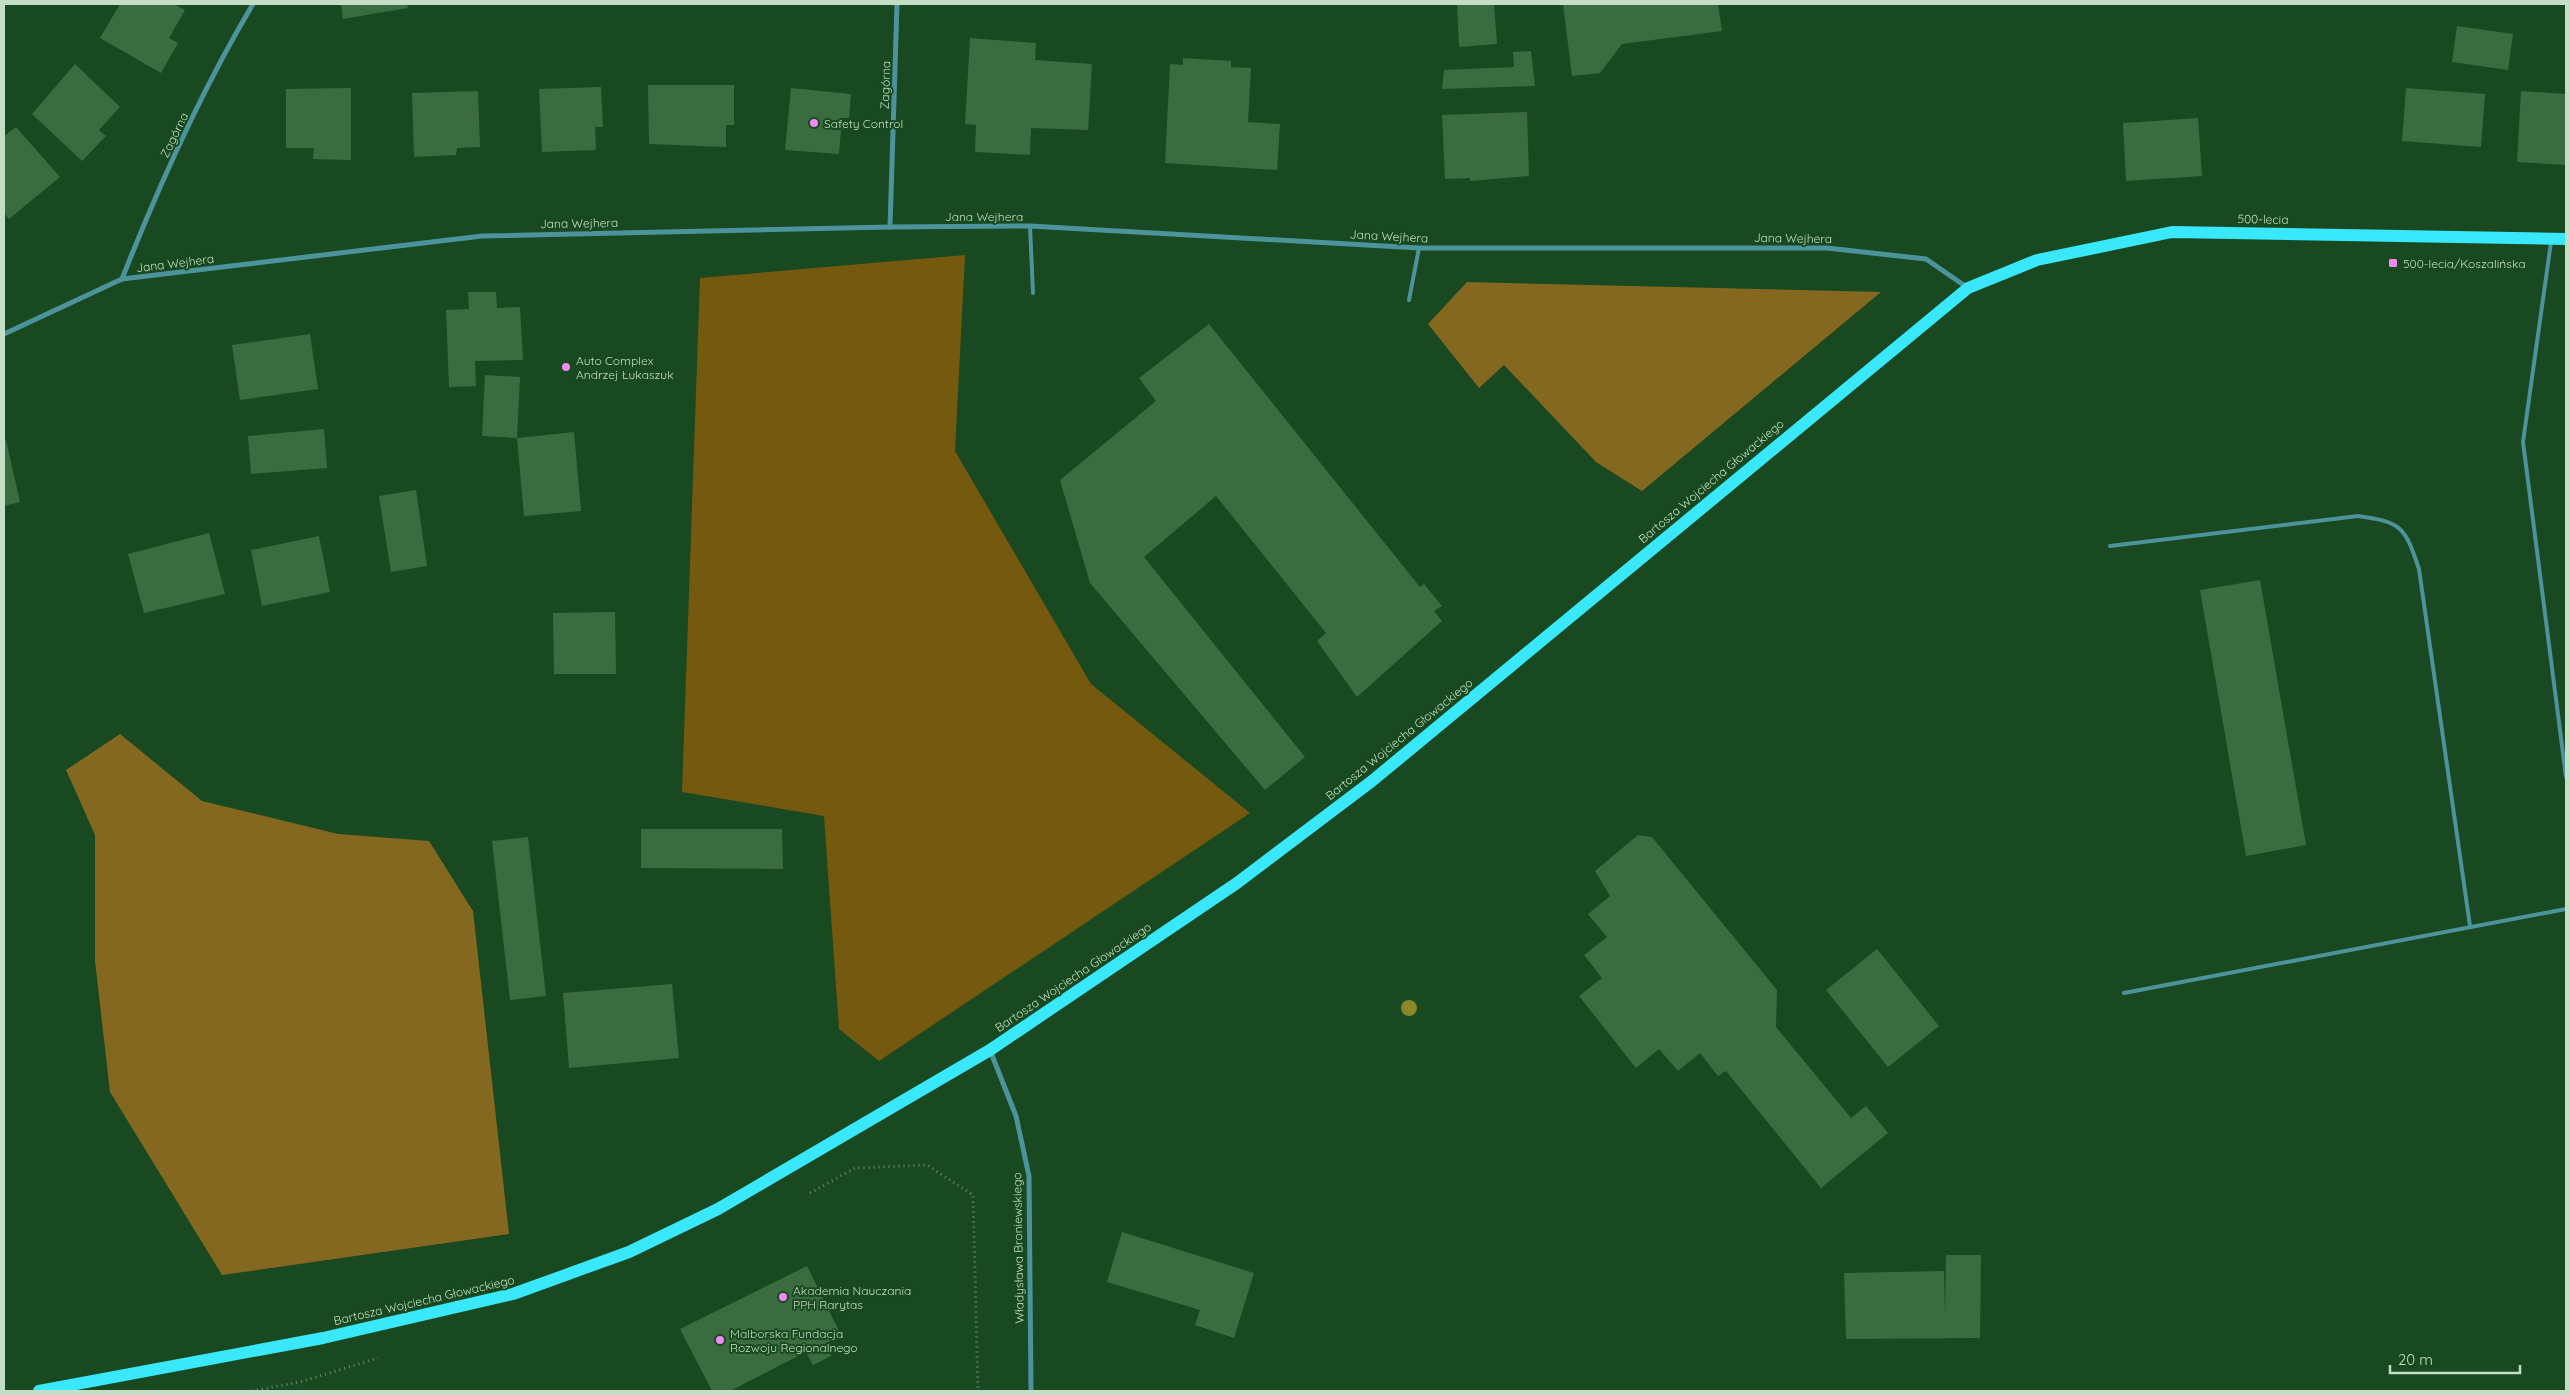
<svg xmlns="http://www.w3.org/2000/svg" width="2570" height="1395" font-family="Quicksand,sans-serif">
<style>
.green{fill:#75590e}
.forest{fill:#85681f}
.building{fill:#3b6c40}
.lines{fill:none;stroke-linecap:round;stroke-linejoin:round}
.path{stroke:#678d6b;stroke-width:3;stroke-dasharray:1 4;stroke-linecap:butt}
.service{stroke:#4d939c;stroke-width:4}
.minor{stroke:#4d939c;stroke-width:5}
.primary{stroke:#39e8fb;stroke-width:12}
.tree{fill:#8d872a}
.poi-dot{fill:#f18af4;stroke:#184920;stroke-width:2}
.labels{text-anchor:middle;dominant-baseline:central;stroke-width:4;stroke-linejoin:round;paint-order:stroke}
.street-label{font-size:12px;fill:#c4dec5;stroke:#184920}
.poi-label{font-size:12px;fill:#c4dec5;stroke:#184920;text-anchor:start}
</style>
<rect width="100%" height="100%" fill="#184920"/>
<path class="green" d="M965,255l-10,196 136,233 159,129 -371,248 -40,-32 -15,-213 -142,-24 18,-514z"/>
<g class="forest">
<path d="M1467,282l414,10 -239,199 -46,-29 -92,-97 -25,23 -51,-64z"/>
<path d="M120,734l82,67 136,33 91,7 44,70 36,323 -287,41 -112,-183 -15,-131v-126l-29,-65z"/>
</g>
<g class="building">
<path d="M120,4h54l11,6 -16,28 9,5 -17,30 -61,-35z"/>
<path d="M341,4h66l1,4 -65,11z"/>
<path d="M1457,4h37l3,40 -38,3z"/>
<path d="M1563,4h155l4,27 -100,13 -22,29 -28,3z"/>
<path d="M2457,26l56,8 -5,36 -56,-8z"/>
<path d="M970,38l66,5 -1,17 57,4 -4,66 -57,-2 -1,27 -55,-3 1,-27 -11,-1z"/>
<path d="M1531,51l4,35 -93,3 2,-19 70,-3 -1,-15z"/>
<path d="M1183,58l48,3v6l20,1 -3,54 32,2 -3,46 -112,-7 5,-99 13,1z"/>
<path d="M75,64l45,43 -21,23 7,6 -24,25 -50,-47z"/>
<path d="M648,85h86v40h-8v22l-77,-3z"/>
<path d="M601,87l2,40h-8l1,23 -54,2 -3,-63z"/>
<path d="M351,88v72l-38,-1 1,-11h-28v-59z"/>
<path d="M791,88l60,6 -2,24h-7l-1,10h7l-7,2 -2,24 -54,-4z"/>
<path d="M2406,88l79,6 -4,53 -79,-6z"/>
<path d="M478,91l2,56 -23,1 -1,7 -42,2 -2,-64z"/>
<path d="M2521,91l45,3v71l-49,-3z"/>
<path d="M1527,112l2,64 -59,5v-3l-25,1 -3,-64z"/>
<path d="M2198,118l4,58 -76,5 -3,-58z"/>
<path d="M16,127l44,50 -51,42 -5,-6v-77z"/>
<path d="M468,292h28l1,16 23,-1 3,53 -48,1 1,25 -27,1 -3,-77 23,-1z"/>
<path d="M1209,324l211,263 4,-3 18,22 -8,5 8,10 -85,76 -40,-56 9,-8 -110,-137 -72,61 161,200 -40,33 -175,-207 -30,-103 96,-79 -17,-23z"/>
<path d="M310,334l8,55 -78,11 -8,-55z"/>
<path d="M485,375l35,2 -3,61 -35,-2z"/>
<path d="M324,429l3,39 -76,6 -3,-38z"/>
<path d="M574,432l7,79 -57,5 -7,-78z"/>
<path d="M4,440h2l14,62 -16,4z"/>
<path d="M416,490l11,76 -36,6 -12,-76z"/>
<path d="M209,533l16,61 -81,19 -16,-59z"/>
<path d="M319,536l11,56 -68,14 -11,-56z"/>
<path d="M2260,580l46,265 -60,11 -46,-266z"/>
<path d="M615,612l1,62h-62l-1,-61z"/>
<path d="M641,829h141l1,40 -142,-1z"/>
<path d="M1638,835l14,2 125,153 -1,37 75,91 15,-12 22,27 -67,55 -95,-117 -8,5 -18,-23 -22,18 -19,-22 -23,19 -57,-72 23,-18 -18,-23 23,-18 -19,-23 22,-18 -15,-25z"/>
<path d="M528,837l18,159 -36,4 -18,-159z"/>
<path d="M1877,949l62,77 -51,41 -62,-77z"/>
<path d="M672,984l7,74 -110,10 -6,-75z"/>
<path d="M1122,1232l132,41 -20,65 -39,-13 5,-15 -93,-28z"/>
<path d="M1946,1255h35l-1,83 -134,1 -2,-66 100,-2 1,45z"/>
<path d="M807,1266l34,69 -16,9 6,12 -18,9 -7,-13 -76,39h-18l-32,-62z"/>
</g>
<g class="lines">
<g class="path">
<path d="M810,1193l45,-25 72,-3 46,30 5,196"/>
<path d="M252,1391l48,-9 78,-24"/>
</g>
<g class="service">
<path d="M1030,226l3,67"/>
<path d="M2551,242l-28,200 43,335"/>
<path d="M1409,300l10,-52"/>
<path d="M2110,546l248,-30c44,6 47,11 61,53l51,357"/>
<path d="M2124,993l442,-84"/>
</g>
<g class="minor">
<path d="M890,227l7,-223"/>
<path d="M122,279c37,-94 79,-188 131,-275"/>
<path d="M4,334l118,-55 360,-43 408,-9 140,-1 389,22h408l99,11 42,29"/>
<path d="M990,1050l26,66 13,60 2,215"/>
</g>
<path class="primary" d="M39,1391l284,-53 190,-44 116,-42 89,-43 272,-159 247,-167 135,-102 596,-493 69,-28 135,-28 394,7"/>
</g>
<circle class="tree" cx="1409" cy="1008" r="8"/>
<g class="poi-dot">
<circle cx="814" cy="123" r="5"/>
<rect x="2388" y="258" width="10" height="10" rx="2.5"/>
<circle cx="566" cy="367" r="5"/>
<circle cx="783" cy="1297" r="5"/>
<circle cx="720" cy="1340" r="5"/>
</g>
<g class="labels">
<g class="street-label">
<text transform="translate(885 85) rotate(-88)">Zagórna</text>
<text transform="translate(174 135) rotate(-64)">Zagórna</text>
<text x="984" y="216">Jana Wejhera</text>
<text transform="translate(2263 219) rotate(1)">500-lecia</text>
<text transform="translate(579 223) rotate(-1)">Jana Wejhera</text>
<text transform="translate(1389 236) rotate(3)">Jana Wejhera</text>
<text transform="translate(1793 238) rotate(1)">Jana Wejhera</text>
<text transform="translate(175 263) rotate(-7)">Jana Wejhera</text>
<text transform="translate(1711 481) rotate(-40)">Bartosza Wojciecha Głowackiego</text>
<text transform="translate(1399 739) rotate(-39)">Bartosza Wojciecha Głowackiego</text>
<text transform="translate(1073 977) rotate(-34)">Bartosza Wojciecha Głowackiego</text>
<text transform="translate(1018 1248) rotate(-91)">Władysława Broniewskiego</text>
<text transform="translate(424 1300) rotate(-13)">Bartosza Wojciecha Głowackiego</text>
</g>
<g class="poi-label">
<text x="824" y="123">Safety Control</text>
<text x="2403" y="263">500-lecia/Koszalińska</text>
<text x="576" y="360">Auto Complex<tspan x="576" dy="14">Andrzej Łukaszuk</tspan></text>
<text x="793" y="1290">Akademia Nauczania<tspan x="793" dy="14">PPH Rarytas</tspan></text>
<text x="730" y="1333">Malborska Fundacja<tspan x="730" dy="14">Rozwoju Regionalnego</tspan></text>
</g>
</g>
<rect width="2570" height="1395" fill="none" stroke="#c4dec5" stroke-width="10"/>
<path d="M2390 1365v8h130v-8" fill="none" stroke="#c4dec5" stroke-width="2.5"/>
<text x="2398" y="1365" font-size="15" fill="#c4dec5" stroke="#184920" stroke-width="4" paint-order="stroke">20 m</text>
</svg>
